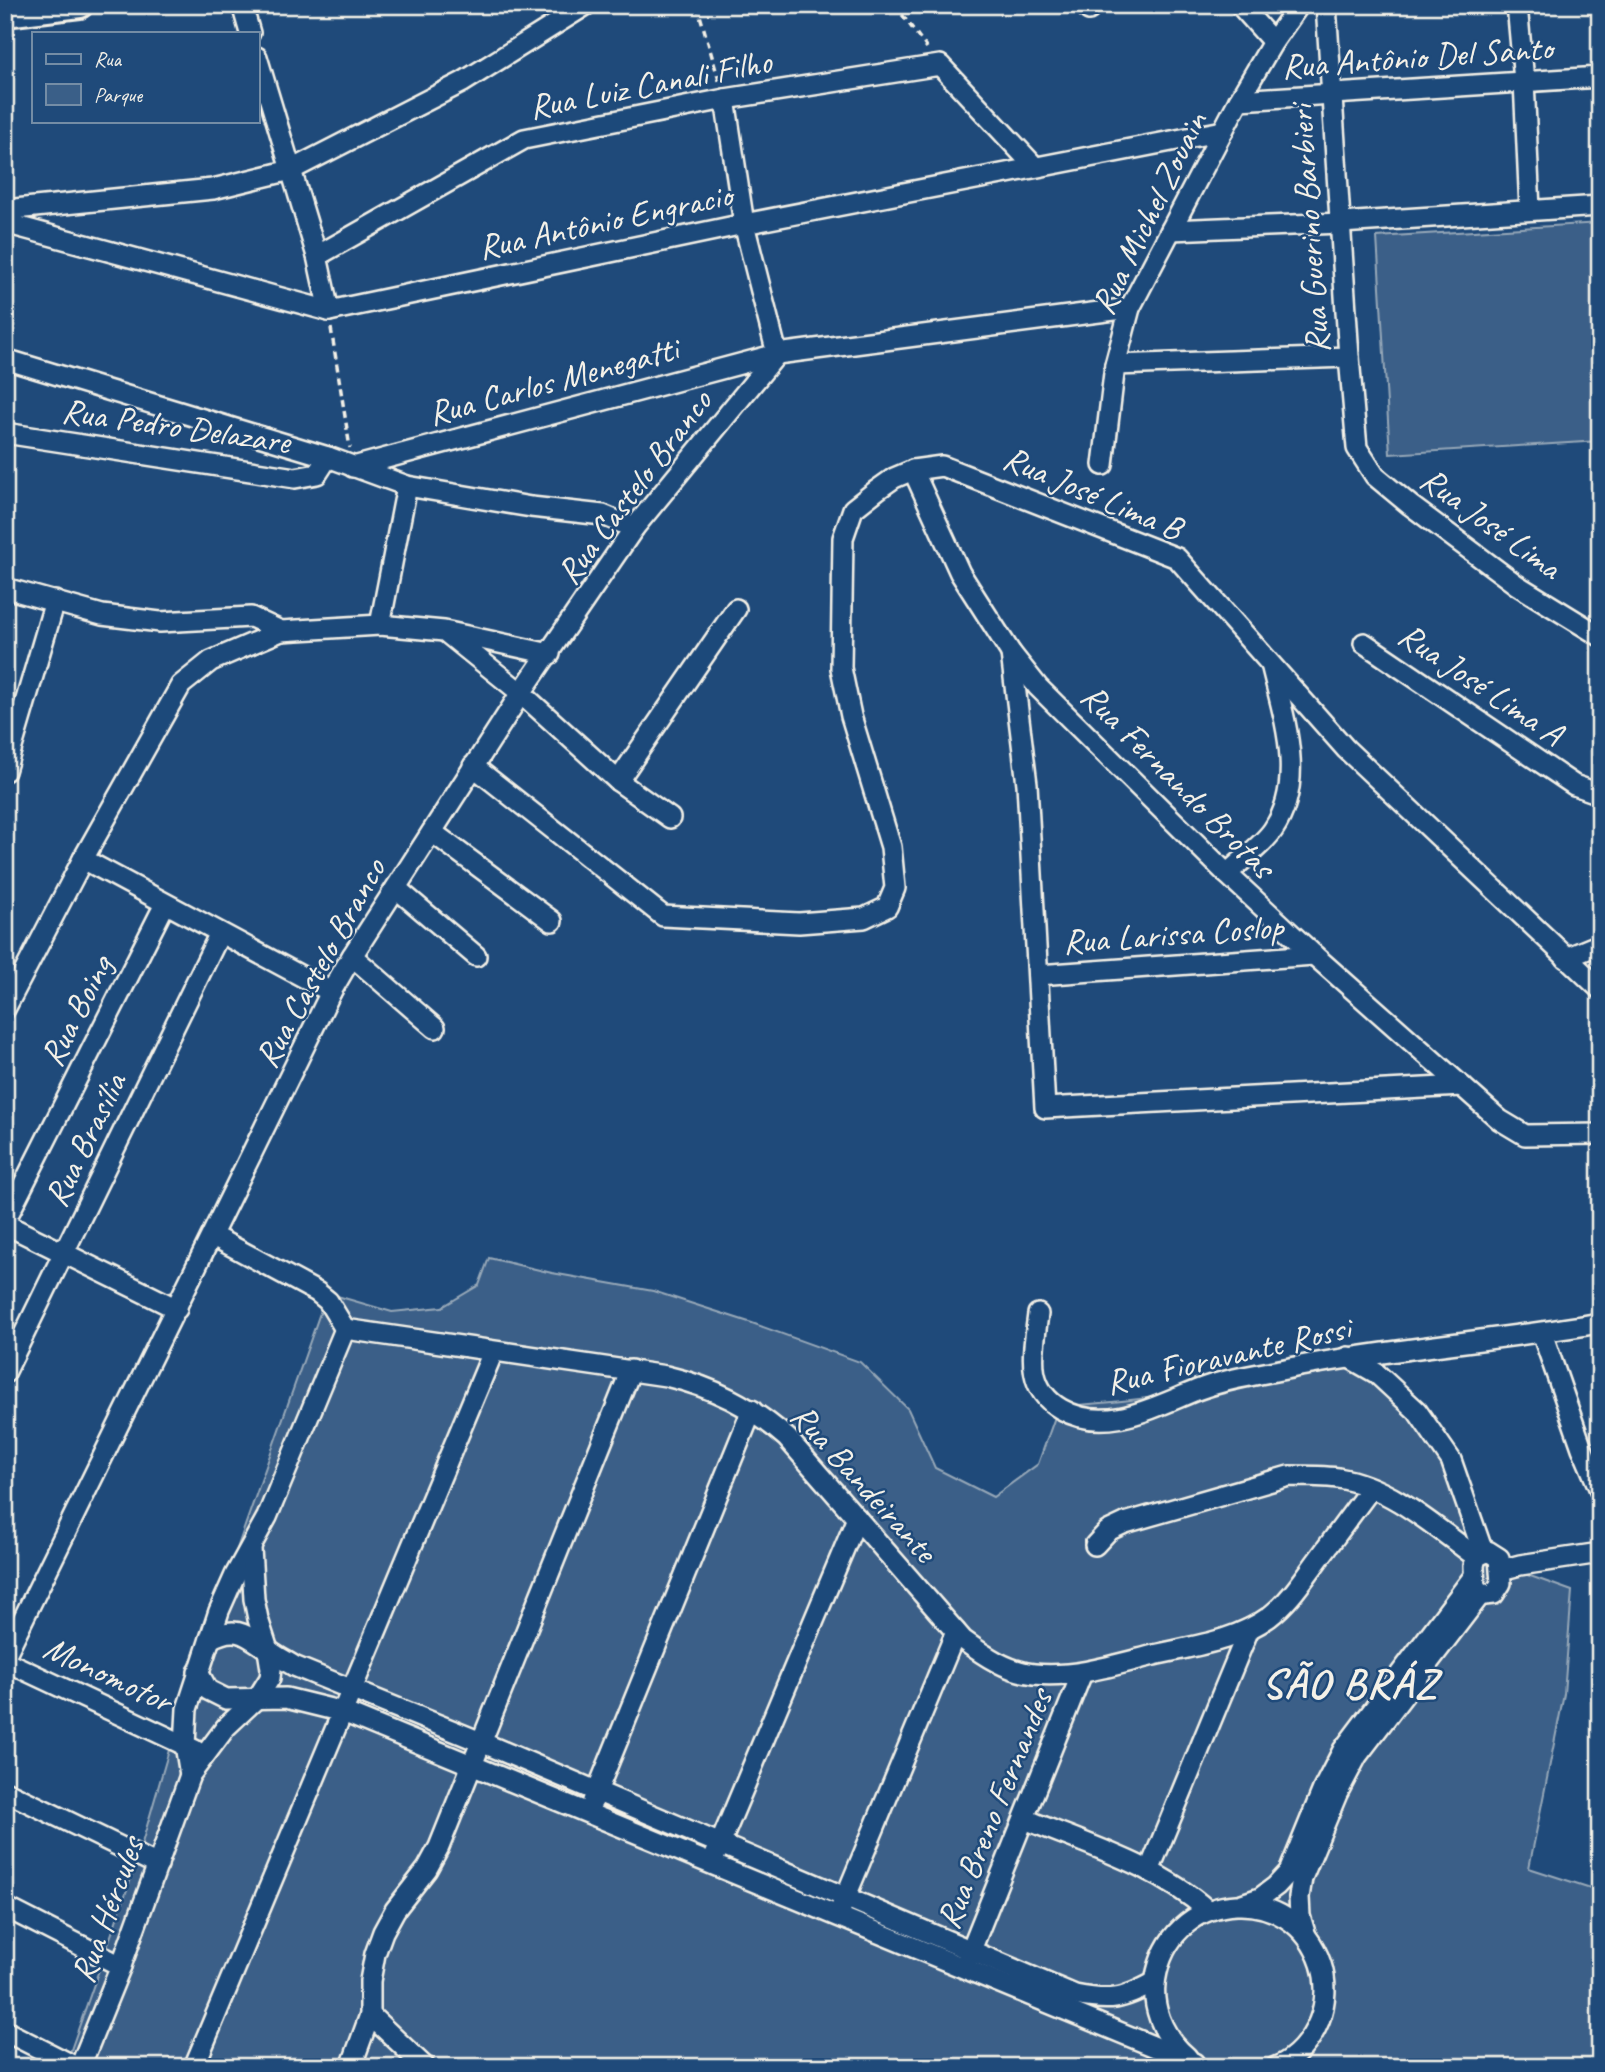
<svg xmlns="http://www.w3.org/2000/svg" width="1605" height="2072" font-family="Caveat,sans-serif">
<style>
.green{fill:#3a5f88;stroke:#97a8b8;stroke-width:2}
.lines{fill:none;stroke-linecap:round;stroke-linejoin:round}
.minor-casing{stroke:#f4f1e8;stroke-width:24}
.major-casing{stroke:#f4f1e8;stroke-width:30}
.path{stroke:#f4f1e8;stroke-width:3.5;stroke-dasharray:7 5;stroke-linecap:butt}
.minor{stroke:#1f4a7a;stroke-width:19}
.major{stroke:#1f4a7a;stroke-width:24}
.labels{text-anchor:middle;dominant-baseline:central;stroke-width:5;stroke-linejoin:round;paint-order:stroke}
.street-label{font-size:35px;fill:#f4f1e8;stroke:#1f4a7a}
.district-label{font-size:42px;font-weight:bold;letter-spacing:2px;fill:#f4f1e8;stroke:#1f4a7a}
</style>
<rect width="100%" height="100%" fill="#1f4a7a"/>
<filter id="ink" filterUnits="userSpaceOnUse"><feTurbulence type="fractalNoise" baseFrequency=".0143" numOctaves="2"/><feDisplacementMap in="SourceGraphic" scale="14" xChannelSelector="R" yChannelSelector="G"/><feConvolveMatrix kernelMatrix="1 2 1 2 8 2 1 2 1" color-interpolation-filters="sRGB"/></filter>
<g filter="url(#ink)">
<g class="green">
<path d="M1600,223v218l-210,13 -13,-217z"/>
<path d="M489,1258l63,15 101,18 99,32 108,39 48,47 27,59 58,29 45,-33 21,-58c91,-4 181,-23 270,-38h23l25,8 64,68 45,116 86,31 -8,103 -35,174 71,23v176h-1535l71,-203 46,-159 145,-412 65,19 50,-5 37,-22z"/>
</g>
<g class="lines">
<defs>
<g id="minor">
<path d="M242,5l8,28"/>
<path d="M1085,5l4,5"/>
<path d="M1240,5l33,37"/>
<path d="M1326,5l23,352 8,91 18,28 35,29 107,80 83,51"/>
<path d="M1517,5l7,76 6,129"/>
<path d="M257,57l60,199 12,55"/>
<path d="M725,99l19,125 33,130"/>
<path d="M1239,100l361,-23"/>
<path d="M5,210l208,-21 78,-19 172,-88 123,-77"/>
<path d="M5,223l324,88 415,-87 479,-93"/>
<path d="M1171,230l170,-7 259,-17"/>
<path d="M317,256l207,-117 201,-40 215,-34 95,102"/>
<path d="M5,359l323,98 79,29 124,21 72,8 31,13"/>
<path d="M1115,365l234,-8"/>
<path d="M5,433l290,45 22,-4 11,-17"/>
<path d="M1103,465l12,-100 15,-57 109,-208 34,-58 26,-37"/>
<path d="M353,467l424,-113 353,-46"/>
<path d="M913,470l47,103 51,80 27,34 189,187 87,81 186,165 25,15 75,-1"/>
<path d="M5,588l97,27 58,7 91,-5 30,14"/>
<path d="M380,625l27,-139"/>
<path d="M448,634l73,59 97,88 52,37"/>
<path d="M1364,643l210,142 26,9"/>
<path d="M1011,653l16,131 18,324 417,-22"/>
<path d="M473,766l190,150 136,7 65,-5 23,-11 8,-19 -4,-41 -40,-131 -10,-48 2,-130 10,-29 24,-19 17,-12 19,-8 29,-4 235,92 169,191 254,240"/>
<path d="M5,771l50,-170"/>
<path d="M618,781l118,-172"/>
<path d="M432,832l120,89"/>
<path d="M83,859l248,133"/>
<path d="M1227,874c14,-14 35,-28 46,-44 33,-48 11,-112 -1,-162"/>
<path d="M396,888l80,68"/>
<path d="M352,956l83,72"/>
<path d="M1566,958l34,-14"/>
<path d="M1038,975l276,-20"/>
<path d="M5,1009l78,-150 98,-174 30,-24 70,-30 99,-6 64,6 106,23"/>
<path d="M5,1221l160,-317"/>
<path d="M5,1224l172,85"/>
<path d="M213,1236l104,56 11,9 17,28"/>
<path d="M1038,1314c-4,35 -15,73 23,95 45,26 95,-3 136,-19 31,-12 66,-16 98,-23 101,-19 204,-27 305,-44"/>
<path d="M345,1329l321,47c47,11 85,30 121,62l176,202c22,16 44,31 71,34 41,4 81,-9 120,-19 39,-9 82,-14 115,-38 20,-15 34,-37 48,-56 18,-24 36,-49 54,-73"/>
<path d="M1542,1333l40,115 18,42"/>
<path d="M1348,1357l28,16 41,38 34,49 32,92"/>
<path d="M5,1373l215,-440"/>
<path d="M1095,1545l13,-14 17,-8 164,-47c16,0 33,0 49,2 52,8 97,49 138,79"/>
<path d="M1488,1551l11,7 2,25 -7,11 -9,1 -10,-7 -1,-22 2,-9z"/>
<path d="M1501,1570l19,-5 80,-12"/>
<path d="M210,1639c28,-16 38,-2 60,12 8,6 16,10 24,15l187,76 594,253c36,7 47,5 80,-13"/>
<path d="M5,1656l326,-664 21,-36 169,-263 113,-165 143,-174"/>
<path d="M5,1661l190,89"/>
<path d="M198,1672l10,18 18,9 60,-1 57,14 851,351"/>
<path d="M190,1775l-5,-30 2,-36 32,-98 16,-36 32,-58 78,-188"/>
<path d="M5,1791l153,74"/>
<path d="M593,1801l159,-391"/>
<path d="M1025,1819c62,26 132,46 182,91"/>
<path d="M715,1856l142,-338"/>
<path d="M1149,1871l100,-242"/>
<path d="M1242,1904l18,-6 16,-12 13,-14 34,-83 20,-39 131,-174"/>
<path d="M5,1907l116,59"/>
<path d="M841,1908l115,-276"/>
<path d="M1305,1933l-5,-17 -1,-19 3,-19 35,-84 20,-38 124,-162"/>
<path d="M967,1960l115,-287"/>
<path d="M370,2015l55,52"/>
<path d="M5,2031l71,36"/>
<path d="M1187,2057c-25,-21 -38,-53 -30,-85 20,-85 136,-91 164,-8 6,18 5,39 -2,57 -8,20 -23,38 -43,46"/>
<path d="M80,2067l41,-101 69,-191 36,-48 32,-30 12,-19 1,-9 -3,-19 -10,-31 -4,-20 -3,-51"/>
<path d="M194,2067l299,-715"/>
<path d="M351,2067l19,-52v-34l5,-27 8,-22 12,-22 32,-41 12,-22 192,-477"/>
</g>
<path id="major" d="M5,14l75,-9"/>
</defs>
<use href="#minor" class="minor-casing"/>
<use href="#major" class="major-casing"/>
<g class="path">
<path d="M697,5l23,79"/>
<path d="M895,5l32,43"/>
<path d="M331,328l19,120"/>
</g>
<use href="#minor" class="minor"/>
<use href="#major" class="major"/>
</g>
</g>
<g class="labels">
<g class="street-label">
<text transform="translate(1417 57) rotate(-4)">Rua Antônio Del Santo</text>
<text transform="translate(650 84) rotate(-11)">Rua Luiz Canali Filho</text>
<text transform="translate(1149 213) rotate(-64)">Rua Michel Zouain</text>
<text transform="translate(605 221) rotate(-12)">Rua Antônio Engracio</text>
<text transform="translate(1309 229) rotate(-94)">Rua Guerino Barbieri</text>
<text transform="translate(553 381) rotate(-15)">Rua Carlos Menegatti</text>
<text transform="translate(176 426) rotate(8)">Rua Pedro Delazare</text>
<text transform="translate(634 487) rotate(-53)">Rua Castelo Branco</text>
<text transform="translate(1093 493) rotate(23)">Rua José Lima B</text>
<text transform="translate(1491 523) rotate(36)">Rua José Lima</text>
<text transform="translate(1481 684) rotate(34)">Rua José Lima A</text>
<text transform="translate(1178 781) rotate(45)">Rua Fernando Brotas</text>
<text transform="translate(1173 934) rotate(-4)">Rua Larissa Coslop</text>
<text transform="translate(320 963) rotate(-61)">Rua Castelo Branco</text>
<text transform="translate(76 1011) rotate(-63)">Rua Boing</text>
<text transform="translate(85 1140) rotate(-64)">Rua Brasília</text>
<text transform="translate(1228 1355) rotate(-13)">Rua Fioravante Rossi</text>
<text transform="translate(864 1483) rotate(48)">Rua Bandeirante</text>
<text transform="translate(108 1674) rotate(25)">Monomotor</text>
<text transform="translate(994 1809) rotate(-68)">Rua Breno Fernandes</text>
<text transform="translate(107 1910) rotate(-70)">Rua Hércules</text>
</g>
<g class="district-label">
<text x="1350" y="1683">SÃO BRÁZ</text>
</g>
</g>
<rect width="1605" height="2072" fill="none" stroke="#1f4a7a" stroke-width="28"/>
<rect x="14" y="14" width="1577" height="2044" fill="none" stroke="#f4f1e8" stroke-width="2.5" filter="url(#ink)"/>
<rect x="32" y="32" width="228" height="91" fill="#1f4a7a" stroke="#748da6" stroke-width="2"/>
<rect x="46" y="54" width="35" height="10" fill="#1f4a7a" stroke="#748da6" stroke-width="2"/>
<text x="94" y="66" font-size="21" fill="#f4f1e8">Rua</text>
<rect x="46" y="84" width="35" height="21" fill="#3a5f88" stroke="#748da6" stroke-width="2"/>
<text x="94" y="102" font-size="21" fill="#f4f1e8">Parque</text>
</svg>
